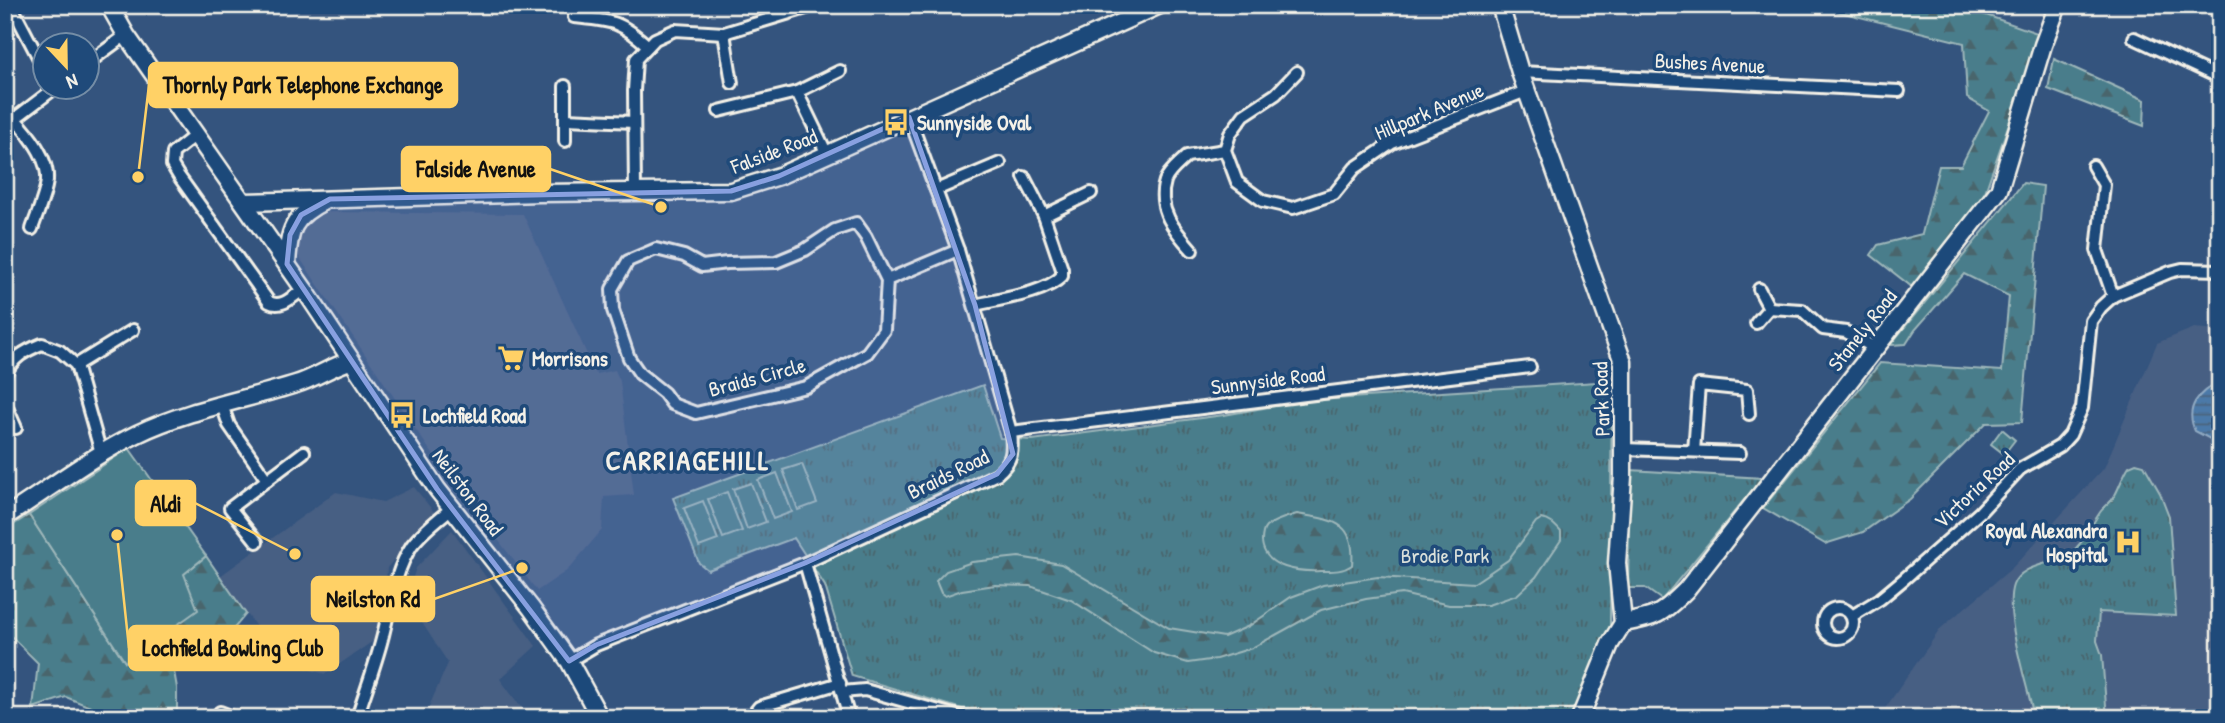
<svg xmlns="http://www.w3.org/2000/svg" width="2225" height="723" font-family="'Patrick Hand',sans-serif">
<style>
.built{fill:#465e83}
.grass{fill:url(#grass-tufts);stroke:#9eb7ba;stroke-width:2}
.forest{fill:url(#forest-firs);stroke:#9eb7ba;stroke-width:2}
.pitch{fill:#497d8b;stroke:#9eb7ba;stroke-width:2}
.water{fill:url(#water-rules);stroke:#8fa9c2;stroke-width:2}
.lines{fill:none;stroke-linecap:round;stroke-linejoin:round}
.street-casing{stroke:#f4f1e8;stroke-width:16}
.secondary-casing{stroke:#f4f1e8;stroke-width:21}
.street{stroke:#1f4a7a;stroke-width:10}
.secondary{stroke:#1f4a7a;stroke-width:16}
.marked{fill:#88a0e0;fill-opacity:0.2;stroke:#88a0e0;stroke-width:5;stroke-linejoin:round}
.labels{text-anchor:middle;dominant-baseline:central;stroke-width:7;stroke-linejoin:round;paint-order:stroke}
.street-label{font-size:21px;fill:#f4f1e8;stroke:#1f4a7a}
.poi-label{font-size:21px;font-weight:bold;fill:#f4f1e8;stroke:#1f4a7a;text-anchor:start}
.park-label{font-size:21px;fill:#dae0da;stroke:#1f4a7a}
.district-label{font-size:28px;font-weight:bold;letter-spacing:2px;fill:#f4f1e8;stroke:#1f4a7a}
.leader{fill:none;stroke:#ffd166;stroke-width:2.5}
.callout-dot{fill:#ffd166;stroke:#1f4a7a;stroke-width:2.5}
.callout{fill:#ffd166;stroke:#ffd166;stroke-width:2.5}
.callout-label{font-size:23px;text-anchor:middle;font-weight:bold;fill:#111}
</style>
<defs>
<pattern id="grass-tufts" width="24" height="20" patternUnits="userSpaceOnUse" patternTransform="scale(1.75)"><rect width="24" height="20" fill="#497d8b"/><path d="M3 7l-1-3M5 7V3M7 7l1-3M15 17l-1-3M17 17v-4M19 17l1-3" fill="none" stroke="#49656c"/></pattern>
<pattern id="forest-firs" width="22" height="20" patternUnits="userSpaceOnUse" patternTransform="scale(1.75)"><rect width="22" height="20" fill="#497d8b"/><path d="M5 1l3.5 6h-7zM16 11l3.5 6h-7z" fill="#49656c"/></pattern>
<pattern id="water-rules" width="6" height="5" patternUnits="userSpaceOnUse" patternTransform="scale(1.75)"><rect width="6" height="5" fill="#4c79a8"/><path d="M0 2.5h6" fill="none" stroke="#4b637c"/></pattern>
</defs>
<rect width="100%" height="100%" fill="#34547e"/>
<filter id="ink" filterUnits="userSpaceOnUse"><feTurbulence type="fractalNoise" baseFrequency=".0143" numOctaves="2"/><feDisplacementMap in="SourceGraphic" scale="14" xChannelSelector="R" yChannelSelector="G"/><feConvolveMatrix kernelMatrix="1 2 1 2 8 2 1 2 1" color-interpolation-filters="sRGB"/></filter>
<g filter="url(#ink)">
<g class="built">
<path d="M328,212l195,2 73,160 19,-4 5,11 14,114 -30,2 -2,33 -34,40 -31,21 -108,-142 -130,-192 -4,-20 7,-14z"/>
<path d="M2194,328l26,2v388h-336l2,-11 55,-79 72,-61 91,-99 53,-125z"/>
<path d="M414,487l20,25 -47,56 -5,67 -57,39 -44,-12 -61,-86 116,-84 47,10z"/>
<path d="M452,530l84,116 -36,33 29,39h-105l24,-55 -42,-65 10,-30z"/>
</g>
<g class="grass">
<path d="M1612,381l-2,245 -40,92h-578l-140,-42 -27,-90 -31,-48 -86,32 -9,-7 -26,-65 310,-113 17,53 32,2 192,-25 79,-14z"/>
<path d="M2002,429l13,11 -11,14 -13,-10z"/>
<path d="M2136,463l8,2 16,28 9,23 7,100 -77,-4 -2,29 5,14 5,63h-73c-6,-32 -31,-104 -21,-133 8,-21 39,-20 56,-31 15,-10 21,-28 32,-43 4,-5 11,-9 14,-16 5,-9 8,-20 14,-29z"/>
<path d="M1630,470l132,8 -100,122 -17,-12h-17z"/>
</g>
<g class="forest">
<path d="M1812,5h170l1,9 57,20 -56,161 -72,92 -41,-32 7,-10 44,-11 17,-68h22l28,-55 -22,-13 -3,-55z"/>
<path d="M2054,59l91,41 -1,26 -96,-37z"/>
<path d="M2023,183l20,3 -21,236 -36,1 -76,76 -47,33 -38,12 -62,-36 117,-145 122,8 7,-75 -45,-22 -49,56 -9,14 -16,1z"/>
<path d="M1297,514c36,6 59,7 55,51 -10,7 -20,6 -32,6 -20,1 -55,-2 -58,-29 0,-5 0,-11 4,-15 8,-7 21,-10 31,-13z"/>
<path d="M29,515l96,147 59,-88 22,-18 40,58 -16,19 -15,30 -43,-3 5,28v30h-82l-2,-10 -27,-11 -33,11 5,-45 -33,-33v-100z"/>
<path d="M1541,519c9,1 14,6 20,13v8l-25,37 -19,18 -29,10h-39l-47,-11 -36,5 -45,11 -69,38 -36,11 -28,4 -34,-10 -83,-53 -41,-14 -35,-1 -33,5 -17,6 -4,-3 -5,-12 10,-10 26,-9 47,-5 42,7 108,64 55,9 25,-11 42,-29 32,-12 55,-8 96,6 34,-23 28,-38z"/>
</g>
<g class="pitch">
<path d="M129,448l77,108 -22,18 14,36 -73,52 -96,-147z"/>
<path d="M802,464l15,39 -19,7 -15,-40z"/>
<path d="M777,473l15,39 -19,7 -15,-39z"/>
<path d="M751,483l15,39 -19,7 -14,-40z"/>
<path d="M727,492l15,39 -19,7 -15,-39z"/>
<path d="M703,501l15,39 -19,7 -15,-39z"/>
</g>
<path class="water" d="M2220,381v59h-8l-17,-9c-11,-24 4,-39 25,-50z"/>
<g class="lines">
<defs>
<g id="street">
<path d="M11,5l35,67"/>
<path d="M574,17c38,4 45,3 74,29"/>
<path d="M724,33l8,50"/>
<path d="M2134,38l86,40"/>
<path d="M88,63l38,-28"/>
<path d="M1297,72l-21,22 -32,21 -14,19 -5,16 12,32 26,19 30,7 41,-14 21,-26 37,-25 134,-52"/>
<path d="M1520,72l379,19"/>
<path d="M797,92l30,62"/>
<path d="M719,111l78,-19 43,-21"/>
<path d="M14,118c15,16 35,40 33,63 -2,16 -10,33 -15,48"/>
<path d="M566,119l68,3"/>
<path d="M5,126l50,-38"/>
<path d="M197,134l-24,19 -1,12 6,10 91,127c13,7 24,-6 35,-13"/>
<path d="M565,141v-55"/>
<path d="M2093,166l11,19 -7,65 16,46"/>
<path d="M936,190l64,-27"/>
<path d="M635,192l-1,-101 2,-32 19,-20 20,-9 49,3 92,-28"/>
<path d="M1044,216l47,-23"/>
<path d="M1192,250c-17,-19 -36,-41 -27,-69 3,-9 15,-18 22,-25l38,-6"/>
<path d="M887,280l-21,-43 -10,-14 -21,7 -30,20 -29,12 -49,1 -25,3 -18,-10 -28,-7 -28,12 -16,28 1,21 16,48 11,16 24,19 8,11 24,9 110,-26 61,-34 17,-23 3,-50 71,-30"/>
<path d="M975,305c24,-6 70,-11 87,-29v-7l-18,-53 -20,-39"/>
<path d="M1769,308l33,2 21,19 23,3 29,16"/>
<path d="M1756,323l13,-15 -10,-19"/>
<path d="M76,365l57,-35"/>
<path d="M5,375c8,-18 20,-24 37,-31l18,7 16,14 25,88"/>
<path d="M5,403l11,25"/>
<path d="M222,405l7,20 38,55"/>
<path d="M1011,432l519,-65"/>
<path d="M1623,449l117,4"/>
<path d="M1694,451l5,-66 48,5 2,24"/>
<path d="M257,542l-27,-34 74,-56"/>
<path d="M805,563l44,155"/>
<circle cx="1838" cy="623" r="15"/>
<path d="M1852,616l28,-17 24,-20 76,-67 40,-43 40,-23 10,-11 12,-27 9,-87 10,-14 12,-11 57,-24 12,-3 38,1"/>
<path d="M569,661l27,-16 209,-82 192,-89c16,-13 16,-23 14,-42l-53,-182 -49,-133"/>
<path d="M842,692l23,-2 99,28"/>
<path d="M220,712l16,6"/>
<path d="M357,718c8,-26 18,-52 25,-79 8,-30 12,-67 30,-94 11,-14 26,-26 40,-37"/>
<path d="M750,718l9,-11 81,-24"/>
</g>
<g id="secondary">
<path d="M109,5l17,30 178,254 133,200 94,119 38,53 31,57"/>
<path d="M1500,5l20,67 103,290v114l-6,87 6,60 -13,21 -30,74"/>
<path d="M244,202l295,-9 192,-2 48,-15 381,-171"/>
<path d="M287,264c2,-34 5,-47 37,-63"/>
<path d="M5,517c44,-28 85,-60 132,-83 50,-24 107,-34 159,-50 20,-6 35,-18 55,-23"/>
<path d="M1623,623c34,-6 38,-8 63,-33l313,-400 44,-145 15,-40"/>
</g>
</defs>
<use href="#street" class="street-casing"/>
<use href="#secondary" class="secondary-casing"/>
<use href="#street" class="street"/>
<use href="#secondary" class="secondary"/>
</g>
</g>
<path class="marked" d="M909,117l66,188 38,149 -16,20 -192,89 -209,82 -27,16 -132,-172 -150,-225 3,-29 11,-20 29,-16 401,-8 48,-15z"/>
<defs>
<symbol id="bus-bare" viewBox="-9 -9 18 18"><path d="M-5-6H5V4H4V6H2V4H-2V6H-4V4H-5ZM-3.5-4V0h7V-4ZM-3.5 1.2v1.5H-2V1.2ZM2 1.2v1.5H3.5V1.2Z" fill="#ffd166" stroke="#1f4a7a" stroke-width="2.5" paint-order="stroke"/></symbol>
<symbol id="supermarket-bare" viewBox="-9 -9 18 18"><path d="M-6-5.5h2.5l.6 2H6L4.5 2H-2.5L-4.4-4H-6ZM-1.5 3.2a1.3 1.3 0 1 0 .1 0ZM3 3.2a1.3 1.3 0 1 0 .1 0Z" fill="#ffd166" stroke="#1f4a7a" stroke-width="2.5" paint-order="stroke"/></symbol>
<symbol id="hospital-bare" viewBox="-9 -9 18 18"><path d="M-5-5h3v3.5h4V-5h3V5h-3V1.5h-4V5h-3Z" fill="#ffd166" stroke="#1f4a7a" stroke-width="2.5" paint-order="stroke"/></symbol>
</defs>
<g fill-rule="evenodd">
<use href="#bus-bare" x="877" y="103" width="38" height="38"/>
<use href="#supermarket-bare" x="492" y="339" width="38" height="38"/>
<use href="#bus-bare" x="383" y="396" width="38" height="38"/>
<use href="#hospital-bare" x="2109" y="523" width="38" height="38"/>
</g>
<g class="labels">
<g class="street-label">
<text transform="translate(1710 63) rotate(3)">Bushes Avenue</text>
<text transform="translate(1429 111) rotate(-23)">Hillpark Avenue</text>
<text transform="translate(774 151) rotate(-21)">Falside Road</text>
<text transform="translate(1862 330) rotate(-52)">Stanely Road</text>
<text transform="translate(757 377) rotate(-15)">Braids Circle</text>
<text transform="translate(1268 380) rotate(-7)">Sunnyside Road</text>
<text transform="translate(1601 399) rotate(-92)">Park Road</text>
<text transform="translate(948 474) rotate(-26)">Braids Road</text>
<text transform="translate(1974 490) rotate(-43)">Victoria Road</text>
<text transform="translate(468 492) rotate(53)">Neilston Road</text>
</g>
<g class="poi-label">
<text x="917" y="122">Sunnyside Oval</text>
<text x="532" y="358">Morrisons</text>
<text x="423" y="415">Lochfield Road</text>
<text x="2107" y="530" text-anchor="end">Royal Alexandra<tspan x="2107" dy="24">Hospital</tspan></text>
</g>
<g class="park-label">
<text x="1445" y="555">Brodie Park</text>
</g>
<g class="district-label">
<text x="688" y="460">CARRIAGEHILL</text>
</g>
</g>
<path class="leader" d="M138 177L149 85M661 207L550 169M295 554L195 503M522 568L434 599M117 535L129 648"/>
<g class="callout-dot">
<circle cx="138" cy="177" r="7"/>
<circle cx="661" cy="207" r="7"/>
<circle cx="295" cy="554" r="7"/>
<circle cx="522" cy="568" r="7"/>
<circle cx="117" cy="535" r="7"/>
</g>
<g class="callout">
<rect x="149" y="63" width="308" height="44" rx="7"/>
<rect x="402" y="147" width="148" height="44" rx="7"/>
<rect x="136" y="481" width="59" height="44" rx="7"/>
<rect x="312" y="577" width="122" height="44" rx="7"/>
<rect x="129" y="626" width="209" height="44" rx="7"/>
</g>
<g class="callout-label">
<text x="303" y="93">Thornly Park Telephone Exchange</text>
<text x="476" y="177">Falside Avenue</text>
<text x="166" y="512">Aldi</text>
<text x="373" y="607">Neilston Rd</text>
<text x="233" y="656">Lochfield Bowling Club</text>
</g>
<rect width="2225" height="723" fill="none" stroke="#1f4a7a" stroke-width="28"/>
<rect x="14" y="14" width="2197" height="695" fill="none" stroke="#f4f1e8" stroke-width="2.5" filter="url(#ink)"/>
<g transform="translate(66 66) rotate(158)"><circle r="33" fill="#1f4a7a" stroke="#748da6" stroke-width="2"/>
<path d="M0-5L12 26L0 18L-12 26Z" fill="#ffd166"/>
<text y="-10" font-size="19" font-weight="bold" text-anchor="middle" fill="#f4f1e8">N</text>
</g>
</svg>
